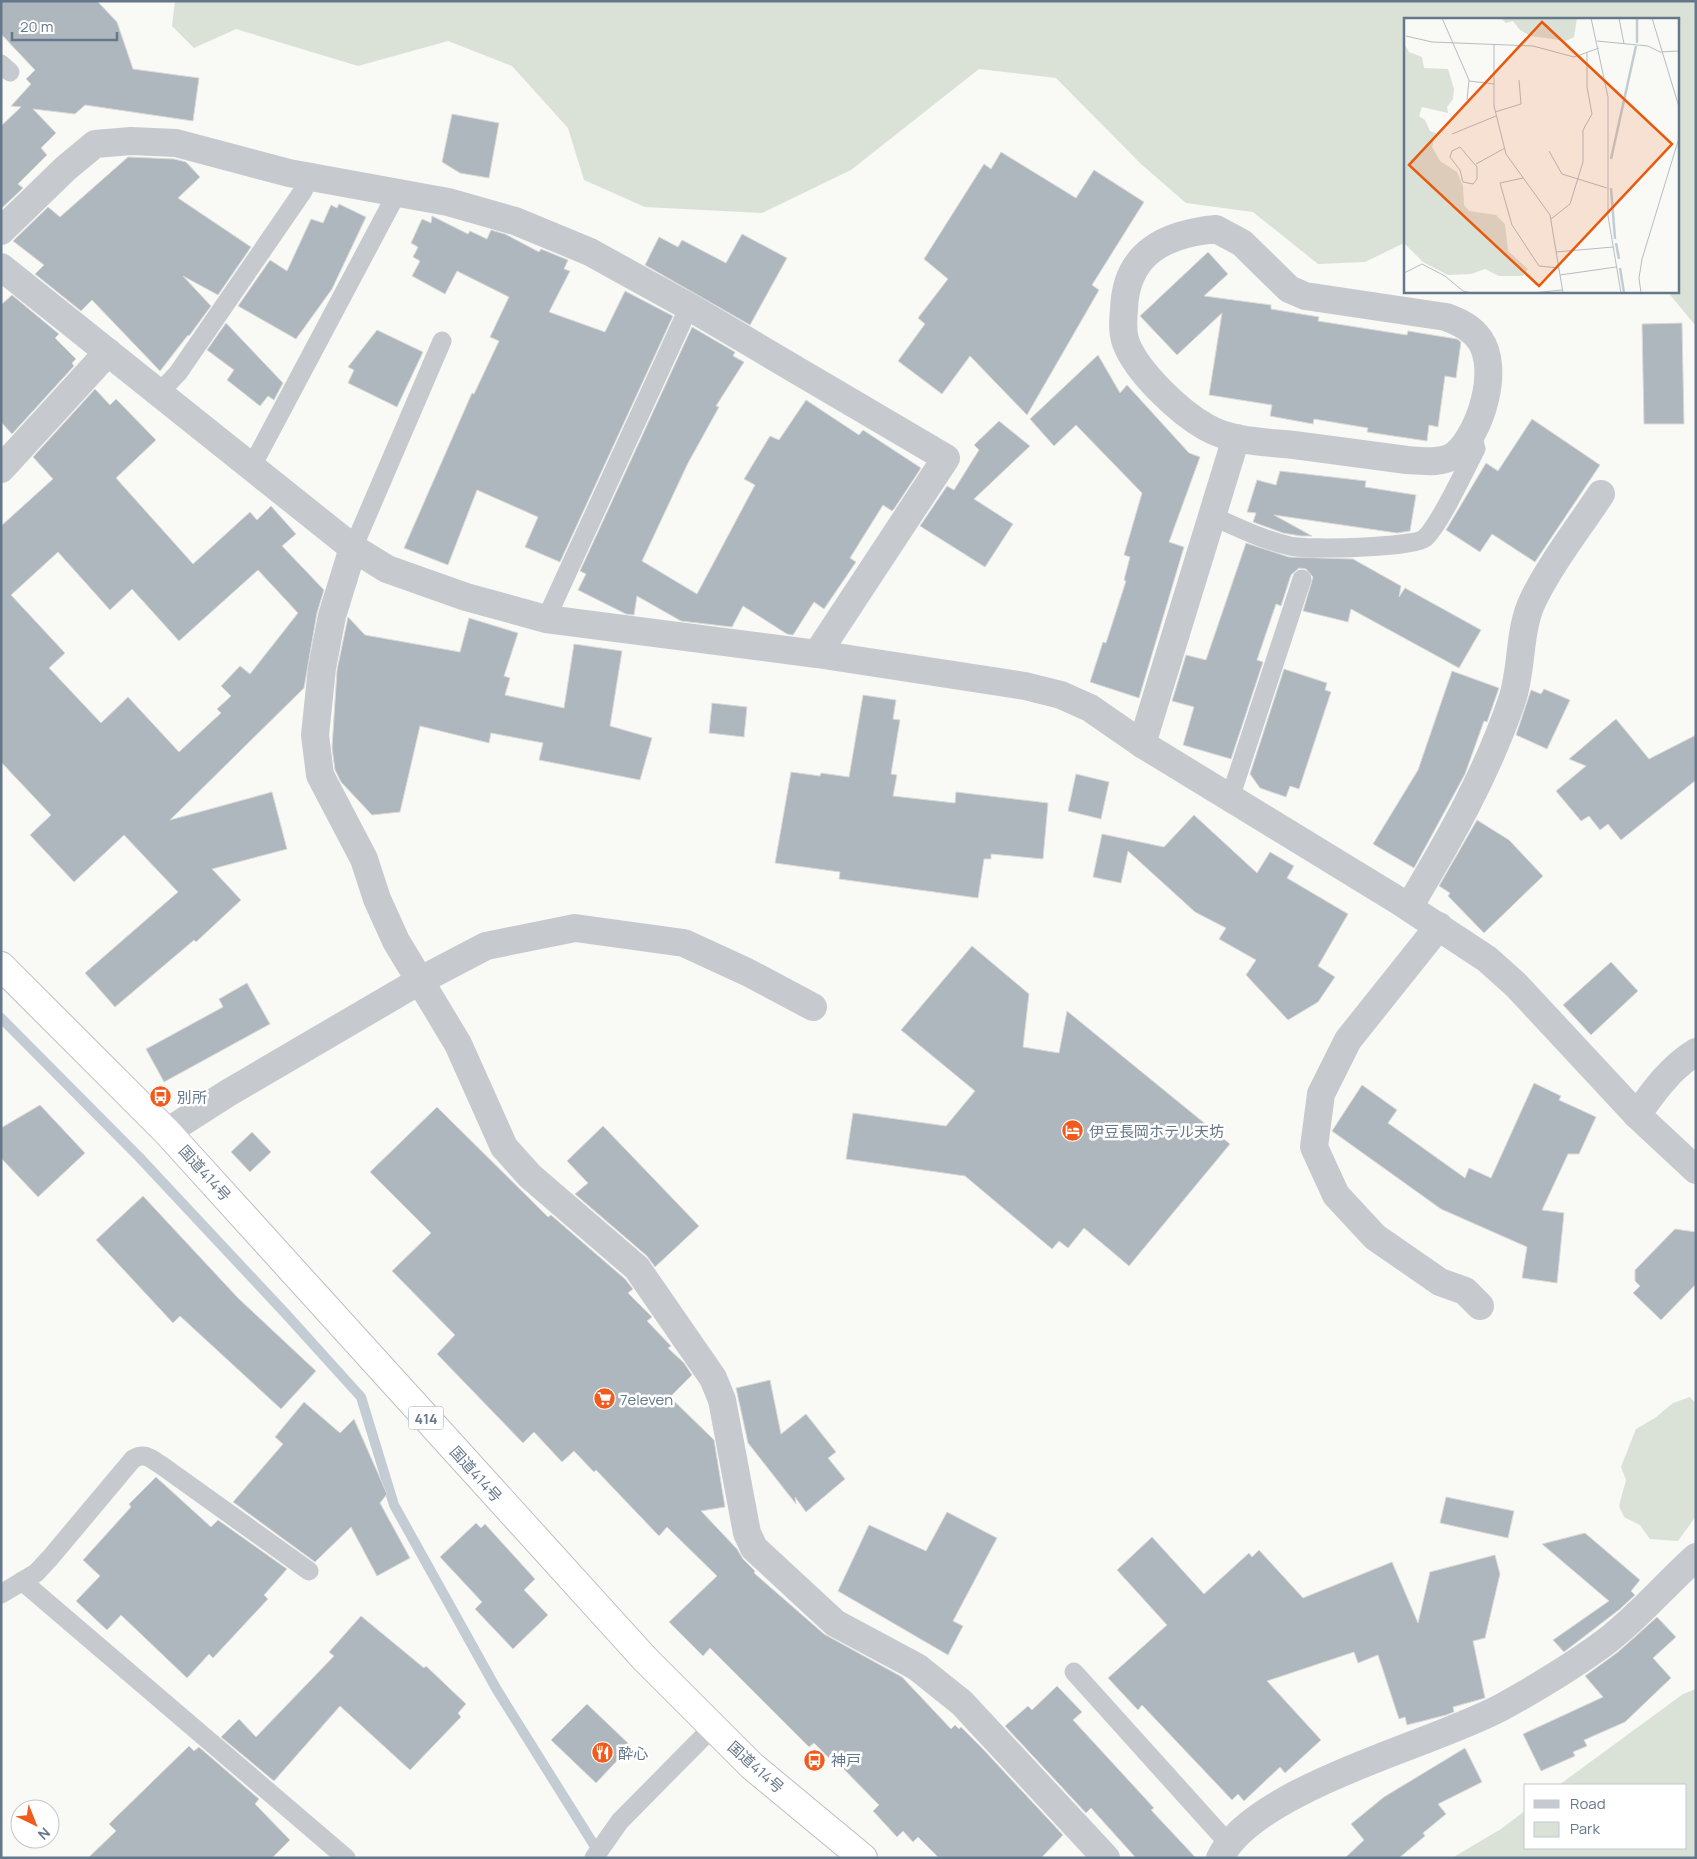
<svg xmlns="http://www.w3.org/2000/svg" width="1697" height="1859" font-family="Manrope,'Noto Sans JP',sans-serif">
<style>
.green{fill:#dae1d7}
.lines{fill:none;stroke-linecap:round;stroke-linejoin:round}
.stream{stroke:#c2ccd2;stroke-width:10}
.building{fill:#afb7be;stroke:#dbdbd8;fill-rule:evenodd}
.trunk-casing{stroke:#bbbec2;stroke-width:30}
.service{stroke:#c6cacf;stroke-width:19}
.minor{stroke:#c6cacf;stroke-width:28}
.tertiary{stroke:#c6cacf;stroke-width:28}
.trunk{stroke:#fff;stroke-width:28}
.labels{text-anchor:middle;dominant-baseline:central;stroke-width:5;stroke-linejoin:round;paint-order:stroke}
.shield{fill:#fff;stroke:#93a0ad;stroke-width:1}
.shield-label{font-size:14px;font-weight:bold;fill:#65778a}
.poi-label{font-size:15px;fill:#65778a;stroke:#fff;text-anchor:start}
.street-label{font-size:15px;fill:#65778a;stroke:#fff}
.inset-river{fill:none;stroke:#c2ccd2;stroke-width:2.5}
.inset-road{fill:none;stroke:#b5bdc4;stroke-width:1}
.view{fill:#e8590c;fill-opacity:0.15;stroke:#e8590c;stroke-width:2.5}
.inset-edge{fill:none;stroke:#65778a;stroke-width:2.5}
</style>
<rect width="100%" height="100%" fill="#f9f9f6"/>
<g class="green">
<path d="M175,1h1521v343l-1,-19 -28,-34h11v-272h-272v223l-41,20 -47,2 -65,-52 -67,-9 -45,-39 -85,-86 -77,-9 -128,101 -89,43 -117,-6 -61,-27 -16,-52 -56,-62 -64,-25 -90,25 -122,-37 -42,19 -22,-22z"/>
<path d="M1690,1397l6,7v112l-18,25 -28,-2 -10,-14 -16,-8 -5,-11 7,-26 -5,-13 15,-38 19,-11 18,-15z"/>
<path d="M1696,1689v169h-244l49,-29 25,-19v38h160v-63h-127l124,-91z"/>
</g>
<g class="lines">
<path class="stream" d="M1,1018l138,139 146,156 76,84 33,108 103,185 102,163"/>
</g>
<g class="building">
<path d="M1,1h96l20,21 16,47 66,9 -6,43 -108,-16 -10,9 -42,-5 23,24 -15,15 6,7 -29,29 5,4 -22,21v-83l20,-19 -10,-1 20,-22 -5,-5 9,-9 -34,-36z"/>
<path d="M452,114l47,9 -10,55 -29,-5 -18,-11z"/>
<path d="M1001,152l75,46 18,-28 50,32 -52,83 7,5 -72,125 -57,-59 -28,38 -44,-33 27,-37 -7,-6 30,-39 -24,-20 60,-95 7,5z"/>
<path d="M128,157l46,2 12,3 14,15 -22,21 73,49 -33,48 -35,-19 28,30 -22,30 -1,-1 -28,36 -68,-71 -11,11 -46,-37 9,-9 -31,-24 35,-34 12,10z"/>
<path d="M339,204l27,13 -34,72 -36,50 -58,-33 32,-46 17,11 24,-52 12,4 8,-18 6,3z"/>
<path d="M432,216l36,18 2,-3 17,8 4,-9 14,4 34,18 2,-3 27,11 -4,9 6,2 -21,41 56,20 20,-41 48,25 -113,246 -35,-15 13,-30 -61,-27 -29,75 -44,-17 68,-155 2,1 25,-53 -9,-4 19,-40 -52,-26 -12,23 -33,-18 8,-15 -7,-4 5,-10 -7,-4 11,-24 9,4z"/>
<path d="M742,234l45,24 -37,67 -105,-60 14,-28 19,10 4,-7 44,23z"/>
<path d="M1208,252l20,22 -24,22 67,9v4l48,8 -1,4 89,14 1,-4 49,8 4,3 -5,36 -11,-2 -7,51 -9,-2 -2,16 -60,-9 1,-4 -54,-9 -1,5 -43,-8 2,-11 -63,-10 13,-82 -45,42 -37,-39z"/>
<path d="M12,295l47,39 -4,4 21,21 -4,4 2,3 -62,68 -11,-12v-117z"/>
<path d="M226,323l57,60 -9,17 -6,-4 -8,10 -33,-26 7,-10 -27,-20z"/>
<path d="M1682,323l2,101h-40l-2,-100z"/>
<path d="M692,327l43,25 -2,4 11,6 -28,44 3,1 -31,56 -46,98 55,33 58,-109 -11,-6 26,-43 9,4 27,-40 53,35 4,-5 58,38 -27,41 -2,2 -9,-6 -33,53 6,4 -32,47 -10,-7 -21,33 -6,-1 -44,-28 -11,21 -51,-6 -44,-25 -3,19 -8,-1 -48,-24 8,-16 -6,-3z"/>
<path d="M377,330l46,22 -26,55 -49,-24 6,-13 -6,-3z"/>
<path d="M1098,355l22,38 7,-8 62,68 11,4 -31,85 15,5 -45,151 -49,-16 13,-40 3,1 20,-62 -2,-1 6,-23 -6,-2 18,-62 -66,-68 -22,21 -24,-27z"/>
<path d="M95,389l15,16 6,-6 40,41 -40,38 77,86 57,-52 7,8 14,-14 25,28 -14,12 42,44 -7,23 -13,75 -134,132 102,-28 15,57 -75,20 29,31 -45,42 -2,-2 -79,67 -30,-34 93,-81 -54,-57 -50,47 -44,-47 21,-20 -50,-53v-236l52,-47 -20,-22zM58,552l52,58 22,-21 47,52 79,-71 40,43 -48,61 -10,-8 -19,20 10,10 -14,13 4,4 -42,39 -51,-55 -27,26 -52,-55 16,-15 -54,-58z"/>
<path d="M1532,419l68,46 -65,97 -43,-28 -12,18 -34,-22 40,-67 12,8z"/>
<path d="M999,421l31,25 -56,53 39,25 -28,43 -65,-41 27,-40 7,4 25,-40 -5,-5z"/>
<path d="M1280,471l86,10 -1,6 51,8 -6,36 -13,2 -123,-18 38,21h-11l-18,-3 -30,-11 3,-9 -9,-1 10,-32 19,5z"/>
<path d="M1246,543l43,14 64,2 48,27 -2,11 6,-9 76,42 -22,38 -108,-59 -3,13 -45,-11 10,-34 -7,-8 -7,-1 -8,7 -10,31 -5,-2 -19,56 6,2 -32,97 -48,-14 11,-38 -22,-6 14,-46 20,5z"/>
<path d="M348,617l17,18 95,17 9,-34 49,15 -14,43 6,2 -5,17 59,13 10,-64 48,7 -12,75 42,12 -12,42 -101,-20 4,-17 -52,-10 -2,10 -69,-17 -20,86 -28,3 -31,-33 -6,-12 -3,-22 5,-78z"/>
<path d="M1284,669l43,14 -2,7 6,2 -32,97 -9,-3 -4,11 -26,-9 -10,-14z"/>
<path d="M1452,671l47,17 -12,34 -3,-1 -19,53 -51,94 -41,-24 45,-74z"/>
<path d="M1544,689l26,11 -23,49 -31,-14 15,-45 10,4z"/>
<path d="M863,695l33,5 -3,19 7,1 -9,54 6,1 -4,21 62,7 1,-11 92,11 -5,56 -52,-5v5h-7l-6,39 -139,-19 1,-7 -65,-9 16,-91 29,4 1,-3 28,4z"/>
<path d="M712,703l35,4 -3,30 -35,-4z"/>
<path d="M1616,719l33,40 47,-24v45l-75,60 -13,-16 -8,6 -11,-14 -8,5 -25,-30 30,-25 -17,-7z"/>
<path d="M1076,774l33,8 -8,37 -33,-8z"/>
<path d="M1194,815l63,58 13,-21 24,14 -7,12 61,36 -30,52 17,11 -17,25 -30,18 -42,-45 10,-15 -37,-21 7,-11 -31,-16 -67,-61 -7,32 -28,-6 9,-43 62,13z"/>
<path d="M1477,820l32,20 34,36 -59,57 -36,-37 2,-3 -11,-7z"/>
<path d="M972,946l57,48 -6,53 36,6 8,-42 163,133 -101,122 -45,-38 -16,20 -9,-7 -7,8 -87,-73 -119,-17 7,-46 93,13 29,-35 -74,-61z"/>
<path d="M1611,962l27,29 -47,44 -28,-30z"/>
<path d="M247,983l23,41 -106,58 -18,-33 77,-42 -4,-8z"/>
<path d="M1534,1083l27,13 -2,4 37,17 -17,37h-11l-26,56 22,3 -7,70 -35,-5 5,-31 -86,-38 -109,-78 30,-46 35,25 -9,13 77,55 4,-10 22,10z"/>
<path d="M40,1105l45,48 -47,44 -37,-39v-30z"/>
<path d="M437,1107l111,110 3,-2 74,64 8,10 -5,4 24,24 -5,4 24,25 -3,2 16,15 8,12 -22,22 44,43 11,67 -24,4 36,38 6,10 12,12 -1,2 70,61 78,43 49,52 4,-4 4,4 2,-2 21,21 81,87 -22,23h-102l-21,-21 -5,5 -10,-11 -6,6 -24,-26 6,-6 -48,-49 -2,2 -15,-15 -5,4 -99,-99 -7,8 -34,-34 48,-46 -50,-49 -8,9 -63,-66 -2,2 -20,-21 -12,11 -28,-30 -11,11 -86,-89 18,-19 -63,-64 39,-38 -61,-61z"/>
<path d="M603,1126l96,100 -44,41 -8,-11 -72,-62 13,-11 -21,-22z"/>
<path d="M252,1132l19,20 -21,20 -19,-20z"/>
<path d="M143,1196l95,102 78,73 -35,38 -101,-93 -7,7 -77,-83z"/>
<path d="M1675,1229l21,3v52l-35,36 -28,-27 7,-7 -5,-5v-11z"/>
<path d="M770,1380l11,54 25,-20 30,38 -8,6 17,21 -39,33 -11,-15 1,7 -48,-61 -12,-55z"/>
<path d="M304,1402l36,31 14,-14 33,75 -7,9 30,55 -33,18 -26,-49 -36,35 -82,-60 50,-58 -8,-7z"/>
<path d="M156,1477l55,50 7,-7 69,49 -23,26 4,4 -55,59 -4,-4 -22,24 -66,-63 -14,15 -31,-29 24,-25 -17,-16 48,-53 -2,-3z"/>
<path d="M1446,1497l68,14 -6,27 -68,-15z"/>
<path d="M947,1512l50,26 -44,83 10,5 -15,29 -110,-64 31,-66 57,26z"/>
<path d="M476,1523l5,5 4,-4 50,55 -11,11 24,25 -35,34 -38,-40 7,-7 -42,-45z"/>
<path d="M1585,1533l55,47 -9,11 4,4 -15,14 -56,43 -11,-12 56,-39 -67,-57z"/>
<path d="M1152,1537l52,57 45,-41 3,4 7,-7 44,48 89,-36 26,61 12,-51 65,-17 5,19 -15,64 -12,3 12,57 -32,9 1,5 -8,3 -39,10 -2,-8 -6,2 -21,-64 -20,8 -4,-11 -87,29 54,59 -36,33 -5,-6 -36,34 -6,-7 -6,6 -90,-95 -4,5 -30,-32 59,-53 -50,-55z"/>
<path d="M361,1616l63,52 2,-2 40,38 -8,9 3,4 -51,53 -70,-64 -66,75 -53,-44 18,-18 17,18 78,-81 -5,-4z"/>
<path d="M1657,1617l19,20 -23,21 18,20 -46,44 -41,18 3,6 -14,6 2,4 -34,15 -18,-37 80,-37 -18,-21 33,-24z"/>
<path d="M1057,1686l25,26 -9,8 81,88 -3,2 45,48h-60l-45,-50 -5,5 -81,-87 23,-20 4,4z"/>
<path d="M587,1704l44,42 -35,37 -45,-43z"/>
<path d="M189,1746l5,5 5,-4 60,52 -4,5 35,36 -18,18h-184l28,-27 -7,-7z"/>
<path d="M1465,1748l17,34 -44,22 8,10 -23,19 2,3 -26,22h-54l19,-18 -13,-16 33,-27z"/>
</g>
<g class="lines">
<defs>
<path id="trunk" d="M1,966l166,166 478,527 107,107 111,92"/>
</defs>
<use href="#trunk" class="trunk-casing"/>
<g class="service">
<path d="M1,64l9,8"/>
<path d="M159,393l19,-20 125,-182 7,-14"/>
<path d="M252,466l145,-273"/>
<path d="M1212,516c25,11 51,24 78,30 18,4 124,2 135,-8 16,-15 39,-67 51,-89l-4,-15"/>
<path d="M353,548l89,-207"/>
<path d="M546,619l143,-312"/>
<path d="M1230,798l72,-219"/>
<path d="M22,1581l324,277"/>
<path d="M1,1594l35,-21 14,-15 83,-99c12,-7 17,-1 28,6l148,106"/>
<path d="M1074,1672l155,172"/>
<path d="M594,1858l26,-37 93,-94"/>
</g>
<g class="minor">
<path d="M1216,229l26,14 47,46 16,7 141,21c14,5 26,11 34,23 20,29 1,92 -24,114 -13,10 -34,7 -49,6 -37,-5 -75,-10 -113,-15 -28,-3 -63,-3 -88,-18 -27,-15 -69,-55 -80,-84 -4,-11 -3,-23 -2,-34 2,-57 42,-75 92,-80z"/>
<path d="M1,231l65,-63 29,-24 36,-3 45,2 113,30 159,29 67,19 75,31 103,57 253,149 -129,196"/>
<path d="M1,267l352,281 34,21 79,28 80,22 271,35 208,32 36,9 29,13 52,36 257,157 88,58 29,26 121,130 59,55"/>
<path d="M1,469l107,-117"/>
<path d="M353,548l-21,68 -10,52 -7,67 5,40 44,84 13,40 19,42 62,103 46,103 26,29 107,92 76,110 9,22 25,133 7,15 81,75 82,44 45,36 144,155"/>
<path d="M1142,744l94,-306"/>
<path d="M1409,907c40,-67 78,-133 103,-207 11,-33 6,-69 21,-100 18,-37 45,-71 68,-106"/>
<path d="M1439,926l-91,114 -27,54 -7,53 22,48 39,42 65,45 25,9 15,15"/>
<path d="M1637,1115c16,-23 34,-48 59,-63"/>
<path d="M1220,1858c34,-70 212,-113 282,-151 36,-20 73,-42 106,-67 32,-25 58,-56 88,-83"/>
</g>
<path class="tertiary" d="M167,1132l61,-39 193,-113 65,-34 89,-18 109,15 63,29 66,35"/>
<use href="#trunk" class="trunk"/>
</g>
<defs>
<symbol id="bus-disc" viewBox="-11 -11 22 22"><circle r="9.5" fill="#f15b1e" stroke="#fff"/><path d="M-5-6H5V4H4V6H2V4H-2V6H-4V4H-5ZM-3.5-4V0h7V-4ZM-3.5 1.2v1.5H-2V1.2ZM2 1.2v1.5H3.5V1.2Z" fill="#fff"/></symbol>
<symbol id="hotel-disc" viewBox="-11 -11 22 22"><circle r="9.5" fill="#f15b1e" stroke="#fff"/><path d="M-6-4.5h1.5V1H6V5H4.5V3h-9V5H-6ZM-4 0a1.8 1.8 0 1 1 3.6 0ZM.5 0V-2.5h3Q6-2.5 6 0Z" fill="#fff"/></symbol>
<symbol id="supermarket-disc" viewBox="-11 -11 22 22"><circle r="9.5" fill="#f15b1e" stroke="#fff"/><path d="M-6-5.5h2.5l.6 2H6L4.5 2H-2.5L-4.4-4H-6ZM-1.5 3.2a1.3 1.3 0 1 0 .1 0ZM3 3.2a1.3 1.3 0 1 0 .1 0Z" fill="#fff"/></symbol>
<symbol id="restaurant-disc" viewBox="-11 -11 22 22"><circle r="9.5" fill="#f15b1e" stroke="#fff"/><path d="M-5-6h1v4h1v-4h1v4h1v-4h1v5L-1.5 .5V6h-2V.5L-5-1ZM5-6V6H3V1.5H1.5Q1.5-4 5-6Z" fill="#fff"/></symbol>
</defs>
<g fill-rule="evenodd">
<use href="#bus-disc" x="148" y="1084" width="25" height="25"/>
<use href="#hotel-disc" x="1060" y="1118" width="25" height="25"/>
<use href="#supermarket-disc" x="592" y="1386" width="25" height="25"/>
<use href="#restaurant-disc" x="590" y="1740" width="25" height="25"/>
<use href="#bus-disc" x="802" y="1748" width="25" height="25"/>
</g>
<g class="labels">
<rect class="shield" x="408.5" y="1406.5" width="35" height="23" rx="4"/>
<g class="shield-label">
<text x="426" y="1418">414</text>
</g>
<g class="poi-label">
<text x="177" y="1097">別所</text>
<text x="1089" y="1131">伊豆長岡ホテル天坊</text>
<text x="620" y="1399">7eleven</text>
<text x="618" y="1753">酔心</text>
<text x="831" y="1760">神戸</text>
</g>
<g class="street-label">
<text transform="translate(205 1173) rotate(48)">国道414号</text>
<text transform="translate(476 1474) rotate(48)">国道414号</text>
<text transform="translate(756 1767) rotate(42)">国道414号</text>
</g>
</g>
<g transform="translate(1404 18)">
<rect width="275" height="275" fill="#f9f9f6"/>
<path d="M97,0h76l-3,19 -8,4 -35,-5 -11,-6 -7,-9 -7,2zM0,25l5,9 13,5 2,11 24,1 6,20 -1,10 -6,8 1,6 -26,-6 -3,9 6,4 5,11 6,2 -4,14 8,14 17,11 6,14 1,19 5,6 27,4 9,9 3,27 20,18 -5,7h-24l-14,-7 -14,5 -23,1 -25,-13 -18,-18z" fill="#dae1d7"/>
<path class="inset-river" d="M233,25v-25M207,141l25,-113M207,170l4,51M212,225l3,16M216,250l4,25"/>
<path class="inset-road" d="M38,0l27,62 -2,20M187,0l17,79v119l13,77M215,0l5,26M248,0l27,89M2,18l26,6 101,4 41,11 25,-9M193,23l51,5 12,6 19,-1M90,26v62l12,48 44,61 13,78M65,63l25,3M91,94l26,-8 -2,-24M48,116l44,-18M56,129l17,20v12l-4,5 -10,-2 -3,-12 -10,-13 2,-6zM145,133l13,23 45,14M72,146l29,-16M119,160l-23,5 12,42 27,41 20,2M147,201l19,-15 13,-42v-32l9,-16 -5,-27v-34M152,234l57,-5M0,255l18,-9 23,12 18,15 9,2M156,257l56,-8M128,275l30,-3M237,275l-2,-15 3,-19 37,-121"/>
<path class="view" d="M138,4l130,122 -133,142 -130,-121z"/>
<rect width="275" height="275" class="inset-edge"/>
</g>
<rect width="1697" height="1859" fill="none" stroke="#65778a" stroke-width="5"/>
<rect x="1524" y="1784" width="162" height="65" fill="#ffffff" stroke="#c1c9d0"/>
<rect x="1534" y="1800" width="25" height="8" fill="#c6cacf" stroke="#c1c9d0"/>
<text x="1570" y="1809" font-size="15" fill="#65778a">Road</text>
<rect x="1534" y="1822" width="25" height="15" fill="#dae1d7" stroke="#c1c9d0"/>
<text x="1570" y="1834" font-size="15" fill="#65778a">Park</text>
<g transform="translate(35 1824) rotate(137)"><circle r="24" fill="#ffffff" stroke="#c1c9d0"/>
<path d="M0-4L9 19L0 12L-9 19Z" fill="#f15b1e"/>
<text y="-8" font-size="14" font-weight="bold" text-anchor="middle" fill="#65778a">N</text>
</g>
<path d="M12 32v8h105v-8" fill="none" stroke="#65778a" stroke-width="2.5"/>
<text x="20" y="32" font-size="15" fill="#65778a" stroke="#ffffff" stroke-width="4" paint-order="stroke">20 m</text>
</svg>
